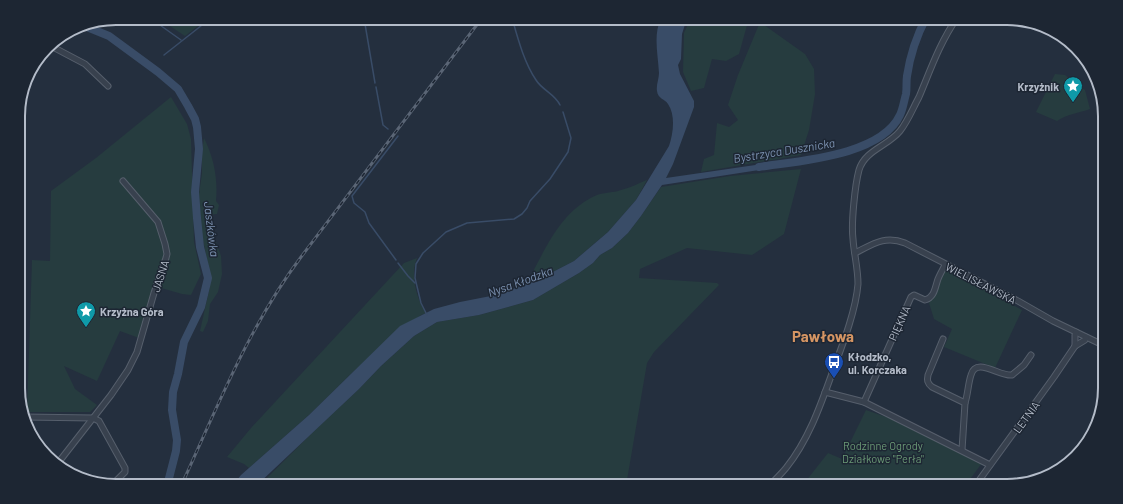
<svg xmlns="http://www.w3.org/2000/svg" width="1123" height="504" font-family="Barlow,sans-serif">
<style>
.green{fill:#263c3f}
.water{fill:#394c67}
.lines{fill:none;stroke-linecap:round;stroke-linejoin:round}
.stream{stroke:#394c67;stroke-width:1.5}
.river{stroke:#394c67;stroke-width:8}
.minor-casing{stroke:#565f6c;stroke-width:7}
.minor{stroke:#38414e;stroke-width:5}
.rail-casing{stroke:#5a6575;stroke-width:3}
.rail{stroke:#1d2633;stroke-width:1.5;stroke-dasharray:4.5;stroke-linecap:butt}
.labels{text-anchor:middle;dominant-baseline:central;stroke-width:3;stroke-linejoin:round;paint-order:stroke}
.poi-label{font-size:11px;font-weight:bold;fill:#b4bcc9;stroke:#1d2633;text-anchor:start}
.street-label{font-size:11px;fill:#b4bcc9;stroke:#1d2633}
.park-label{font-size:11px;fill:#6b9a76;stroke:#1d2633}
.water-label{font-size:12px;font-style:italic;fill:#7c92b1;stroke:#1d2633}
.district-label{font-size:15px;font-weight:bold;fill:#d59563;stroke:#1d2633}
.rim{fill:none;stroke:#b4bcc9;stroke-width:2}
</style>
<rect width="100%" height="100%" fill="#242f3e"/>
<g class="green">
<path d="M158,18h50l-23,18z"/>
<path d="M691,18h58l-10,36 -13,7 -14,-2 -8,29 -13,3 -8,-19 1,-39z"/>
<path d="M760,22l45,32 9,15 1,25 -6,36 -8,25 -100,17 3,-13 10,-4 3,-32 12,4 9,-7 -10,-15 10,-30z"/>
<path d="M1055,74l10,1 10,9 10,6 5,19c-11,4 -23,5 -33,12l-21,-9z"/>
<path d="M171,97l16,27 4,15 3,103 7,32 -10,21 -9,-1 -28,-8 -15,52 -19,-7 -23,50 -33,-15 11,23 22,16 -7,7h-63l5,-152 18,1 1,-70 45,-33z"/>
<path d="M204,138c10,20 14,41 12,63l3,4 -2,9 -11,1 1,11 6,7 8,23 1,18 -4,18 -8,12 -2,17 -5,11 -3,-1 10,-45v-12l-10,-48 -1,-32 3,-21v-22z"/>
<path d="M801,169l-17,65 -32,21 -65,-7 -47,21 -1,9 78,5 2,2 -65,67 -7,11 -21,123h-361l-3,-3 49,-49 48,-45 22,-23 33,-30 23,-14 42,-7 54,-15 46,-27 14,-10 7,-8 12,-7 16,-15 13,-17 20,-29 69,-11z"/>
<path d="M647,180l-11,20 -28,32 -12,10 -22,19 -27,14 -20,8c18,-33 33,-72 70,-88 8,-3 16,-2 24,-5 9,-2 18,-7 26,-10z"/>
<path d="M417,258c-7,17 -1,40 9,55l-5,2 -67,56 -45,44 -60,53 -5,-4 -17,-7 24,-29 153,-165z"/>
<path d="M945,268l77,42 -27,58 -51,-21 8,-18 -18,-10 -5,-16 8,-13z"/>
<path d="M866,410l23,8 93,45 -17,23h-163l26,-33 14,6z"/>
</g>
<path class="water" d="M661,18h26l-5,16 -1,25 -3,6 2,9 14,27v6l-21,57 -7,14 104,-15 -4,6 -104,16 -21,31 -13,17 -16,15 -12,7 -7,8 -14,10 -46,27 -54,15 -42,7 -23,14 -33,30 -22,23 -103,97h-24l9,-11 68,-60 91,-89 34,-17 26,-7 41,-8 46,-19 27,-14 34,-29 28,-32 33,-54c4,-12 7,-30 -1,-42 -3,-5 -10,-5 -11,-13 -1,-6 2,-12 2,-18 -1,-19 -6,-38 2,-55z"/>
<g class="lines">
<g class="stream">
<path d="M150,18l31,22"/>
<path d="M364,18l11,65"/>
<path d="M512,18c6,21 12,44 24,62 6,10 19,14 24,25"/>
<path d="M164,55l47,-37"/>
<path d="M376,87l7,38 5,4"/>
<path d="M396,260l-27,-37 -4,-11 -11,-9 -2,-7 46,-60"/>
<path d="M398,263l10,13 7,7"/>
<path d="M427,315l-6,-12 -6,-25 1,-14 7,-11 23,-21 21,-9 47,-4 8,-5 5,-6 3,-7 20,-22 18,-27 3,-14 -8,-26"/>
</g>
<g class="river">
<path d="M82,25l27,11 49,36 20,17 10,17 7,13 2,8 2,22 -4,43 2,26 3,29 8,31 -7,29 -17,35 -6,32 -5,18 -1,18 5,30 -1,11 -9,35"/>
<path d="M759,167c39,-6 122,-11 141,-52 3,-6 4,-14 6,-21 1,-6 0,-12 1,-18 3,-20 10,-41 19,-58"/>
</g>
<defs>
<g id="minor">
<path d="M49,45l36,19 23,22"/>
<path d="M855,253c18,-9 30,-18 50,-10l113,58 35,20 52,25"/>
<path d="M943,339l-15,36c-1,5 -1,8 4,12l33,16 -3,47"/>
<path d="M1075,346v-11l1,-3"/>
<path d="M825,392l39,10 126,63"/>
<path d="M864,402l47,-105 3,-2 11,5c10,-3 10,-13 13,-21 2,-5 5,-10 7,-14"/>
<path d="M965,403c3,-9 3,-19 6,-28 5,-19 29,2 41,0l12,-10 7,-10"/>
<path d="M25,417l68,1 6,3 26,47v4l-13,13"/>
<path d="M58,463l53,-68 17,-25 9,-18 17,-59 12,-35 1,-4 -2,-10 -7,-22 -35,-41"/>
<path d="M769,486c6,-6 12,-12 17,-18 24,-30 36,-67 49,-103 9,-24 21,-56 23,-81 0,-16 -4,-30 -5,-45 -2,-16 2,-54 6,-69 6,-20 29,-24 41,-39 8,-10 13,-23 19,-34 11,-26 21,-55 38,-79"/>
<path d="M975,486l79,-109 21,-31 10,-6 1,-3"/>
</g>
</defs>
<use href="#minor" class="minor-casing"/>
<use href="#minor" class="minor"/>
<defs>
<path id="rail" d="M181,486c36,-78 68,-160 120,-229l181,-239"/>
</defs>
<use href="#rail" class="rail-casing"/>
<use href="#rail" class="rail"/>
</g>
<defs>
<symbol id="sight-pin" viewBox="-11 -11 22 30"><path d="M0 17L-7.5 6A9.5 9.5 0 1 1 7.5 6Z" fill="#0f9aa8" stroke="#1d2633"/><path d="M0-6L1.8-2.2L6-1.7L2.9 1.2L3.7 5.4L0 3.3L-3.7 5.4L-2.9 1.2L-6-1.7L-1.8-2.2Z" fill="#fff"/></symbol>
<symbol id="bus-pin" viewBox="-11 -11 22 30"><path d="M0 17L-7.5 6A9.5 9.5 0 1 1 7.5 6Z" fill="#1a4fb4" stroke="#1d2633"/><path d="M-5-6H5V4H4V6H2V4H-2V6H-4V4H-5ZM-3.5-4V0h7V-4ZM-3.5 1.2v1.5H-2V1.2ZM2 1.2v1.5H3.5V1.2Z" fill="#fff"/></symbol>
</defs>
<g fill-rule="evenodd">
<use href="#sight-pin" x="1062" y="75" width="22" height="30"/>
<use href="#sight-pin" x="75" y="300" width="22" height="30"/>
<use href="#bus-pin" x="823" y="351" width="22" height="30"/>
</g>
<g class="labels">
<g class="poi-label">
<text x="1059" y="86" text-anchor="end">Krzyżnik</text>
<text x="100" y="311">Krzyżna Góra</text>
<text x="848" y="356">Kłodzko,<tspan x="848" dy="13">ul. Korczaka</tspan></text>
</g>
<g class="street-label">
<text transform="translate(160 276) rotate(-72)">JASNA</text>
<text transform="translate(981 283) rotate(27)">WIELISŁAWSKA</text>
<text transform="translate(899 323) rotate(-66)">PIĘKNA</text>
<text transform="translate(1026 417) rotate(-54)">LETNIA</text>
</g>
<g class="park-label">
<text x="883" y="445">Rodzinne Ogrody<tspan x="883" dy="13">Działkowe "Perła"</tspan></text>
</g>
<g class="water-label">
<text transform="translate(784 150) rotate(-9)">Bystrzyca Dusznicka</text>
<text transform="translate(212 229) rotate(83)">Jaszkówka</text>
<text transform="translate(520 281) rotate(-20)">Nysa Kłodzka</text>
</g>
<g class="district-label">
<text x="823" y="336">Pawłowa</text>
</g>
</g>
<path d="M0 0H1123V504H0ZM116 25H1007A91 91 0 0 1 1098 116V388A91 91 0 0 1 1007 479H116A91 91 0 0 1 25 388V116A91 91 0 0 1 116 25Z" fill="#1d2633" fill-rule="evenodd"/>
<path class="rim" d="M116 25H1007A91 91 0 0 1 1098 116V388A91 91 0 0 1 1007 479H116A91 91 0 0 1 25 388V116A91 91 0 0 1 116 25Z"/>
</svg>
